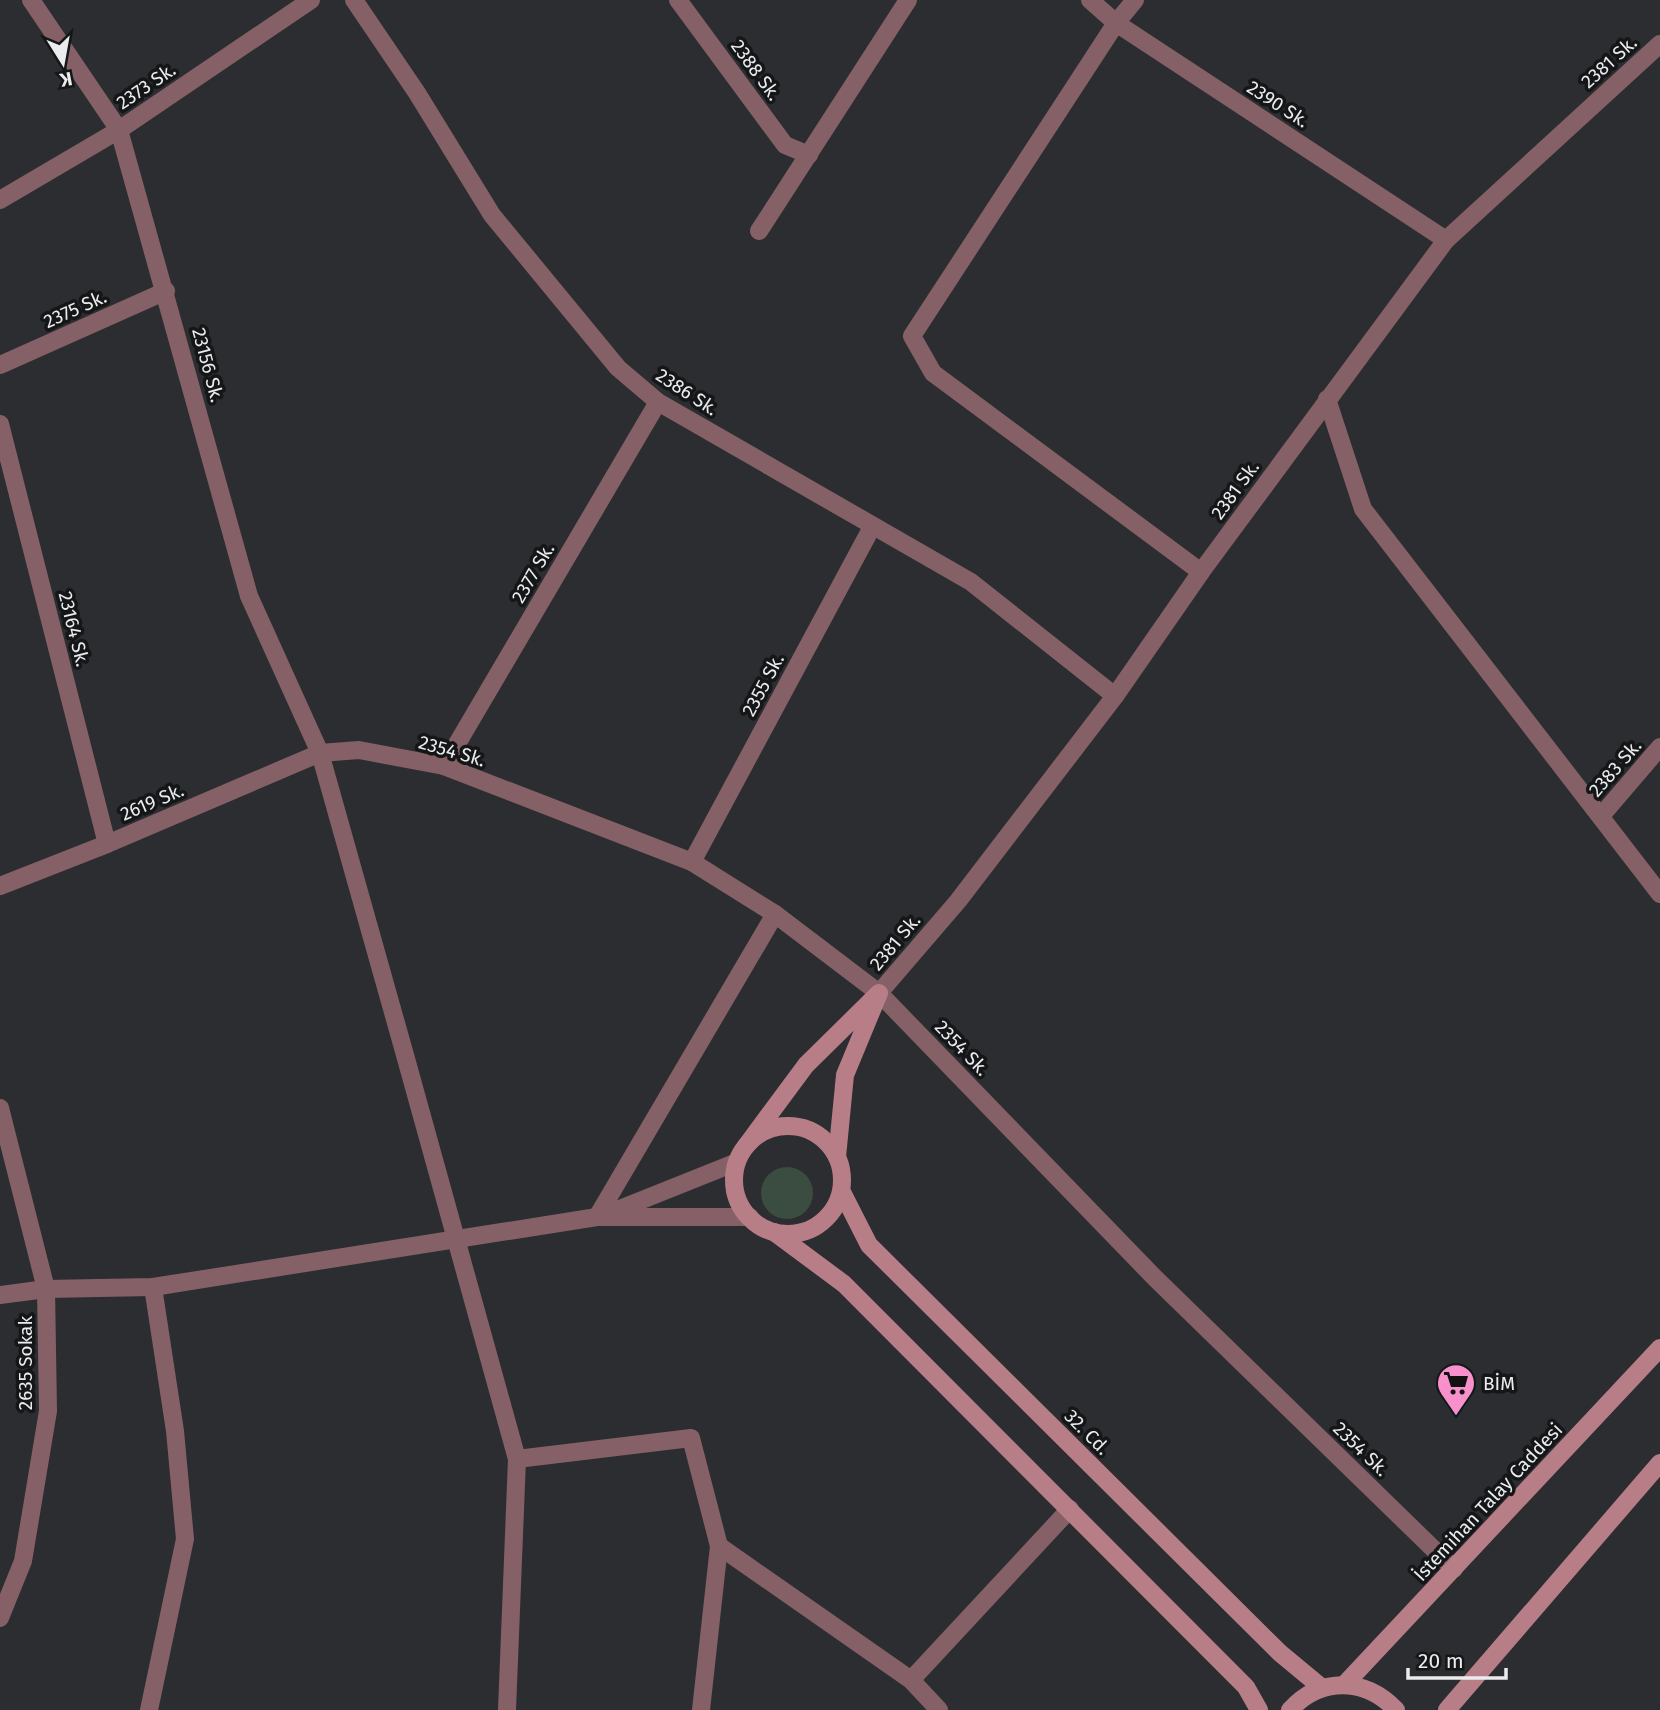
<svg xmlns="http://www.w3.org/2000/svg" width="1660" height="1710" font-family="'Fira Sans',sans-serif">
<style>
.green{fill:#3b4c41}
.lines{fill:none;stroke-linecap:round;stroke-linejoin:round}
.street{stroke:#856167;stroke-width:18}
.secondary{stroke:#b77e87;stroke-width:18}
.labels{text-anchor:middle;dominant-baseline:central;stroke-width:7;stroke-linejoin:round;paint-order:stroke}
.street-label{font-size:19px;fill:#ebecee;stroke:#151617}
.poi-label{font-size:19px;fill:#ebecee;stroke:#151617;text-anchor:start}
</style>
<rect width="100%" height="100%" fill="#2c2d30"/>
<circle class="green" cx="787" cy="1193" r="26"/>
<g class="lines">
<g class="street">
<path d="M31,0l88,130 130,466 71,157 85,302 112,404 -10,251"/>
<path d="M354,0l63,93 75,122 126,153 40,34 313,180 144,114"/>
<path d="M678,0l107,145 24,10"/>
<path d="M1090,0l26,23 330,217"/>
<path d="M1135,0l-19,23 -204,313 21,37 268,199"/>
<path d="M0,200l119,-70 192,-130"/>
<path d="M759,231l149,-231"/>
<path d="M0,365l166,-74"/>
<path d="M1327,399l36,110 297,385"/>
<path d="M0,424l107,420"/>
<path d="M444,766l214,-364"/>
<path d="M1601,816l59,-69"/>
<path d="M692,862l180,-335"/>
<path d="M0,886l107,-42 213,-91 39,-3 85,16 248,96 83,52 104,79 276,285 299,291"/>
<path d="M879,993l79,-92 157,-205 86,-124 245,-332 214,-196"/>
<path d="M0,1108l46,181 2,122 -25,150 -23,57"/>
<path d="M607,1214l130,-52"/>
<path d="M597,1217l178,-303"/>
<path d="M0,1295l46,-6 107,-2 444,-70h153"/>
<path d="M517,1459l174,-21 28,108 -18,164"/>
<path d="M719,1546l192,134 28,30"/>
<path d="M911,1680l159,-171"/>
<path d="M149,1710l36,-171 -10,-108 -22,-144"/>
</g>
<g class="secondary">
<circle cx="788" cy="1180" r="54"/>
<path d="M746,1146l60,-81 73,-72 -34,82 -8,82"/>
<path d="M842,1192l27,53 411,408 41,34"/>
<path d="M774,1232l70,52 402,403 13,23"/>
<path d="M1345,1684l315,-336"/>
<path d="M1290,1710c30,-33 75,-33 106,0"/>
<path d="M1447,1710l213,-247"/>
</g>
</g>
<defs>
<symbol id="supermarket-pin" viewBox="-11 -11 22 30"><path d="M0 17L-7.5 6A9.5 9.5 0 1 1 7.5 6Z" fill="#f890cc" stroke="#151617"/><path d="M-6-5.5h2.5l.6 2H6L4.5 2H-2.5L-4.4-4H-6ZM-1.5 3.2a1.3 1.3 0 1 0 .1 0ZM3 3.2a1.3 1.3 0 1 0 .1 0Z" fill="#111"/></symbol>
</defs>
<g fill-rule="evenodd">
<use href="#supermarket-pin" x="1434" y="1361" width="44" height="60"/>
</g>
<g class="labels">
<g class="street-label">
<text transform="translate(1609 62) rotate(-42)">2381 Sk.</text>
<text transform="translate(756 70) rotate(54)">2388 Sk.</text>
<text transform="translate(146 86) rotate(-34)">2373 Sk.</text>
<text transform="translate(1278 104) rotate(33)">2390 Sk.</text>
<text transform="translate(75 309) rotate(-24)">2375 Sk.</text>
<text transform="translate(208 365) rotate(75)">23156 Sk.</text>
<text transform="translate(687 392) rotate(33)">2386 Sk.</text>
<text transform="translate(1235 490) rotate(-54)">2381 Sk.</text>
<text transform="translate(533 573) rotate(-60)">2377 Sk.</text>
<text transform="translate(74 629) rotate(76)">23164 Sk.</text>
<text transform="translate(763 685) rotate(-62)">2355 Sk.</text>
<text transform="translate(452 751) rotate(16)">2354 Sk.</text>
<text transform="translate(1615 768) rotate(-49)">2383 Sk.</text>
<text transform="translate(152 802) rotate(-23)">2619 Sk.</text>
<text transform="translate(895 942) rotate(-50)">2381 Sk.</text>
<text transform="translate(962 1048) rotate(46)">2354 Sk.</text>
<text transform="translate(25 1363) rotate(-90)">2635 Sokak</text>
<text transform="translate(1087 1432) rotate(45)">32. Cd.</text>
<text transform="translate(1361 1449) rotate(44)">2354 Sk.</text>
<text transform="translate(1488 1502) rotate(-47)">İstemihan Talay Caddesi</text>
</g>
<g class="poi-label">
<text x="1483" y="1383">BİM</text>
</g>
</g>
<g transform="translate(63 63) rotate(169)" stroke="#151617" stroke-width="5" paint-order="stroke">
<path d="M0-5L12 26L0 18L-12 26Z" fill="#ebecee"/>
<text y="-10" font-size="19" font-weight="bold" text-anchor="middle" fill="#ebecee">K</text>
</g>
<path d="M1408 1668v10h98v-10" fill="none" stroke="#ebecee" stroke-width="3.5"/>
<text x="1418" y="1668" font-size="21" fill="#ebecee" stroke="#151617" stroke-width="5" paint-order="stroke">20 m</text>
</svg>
